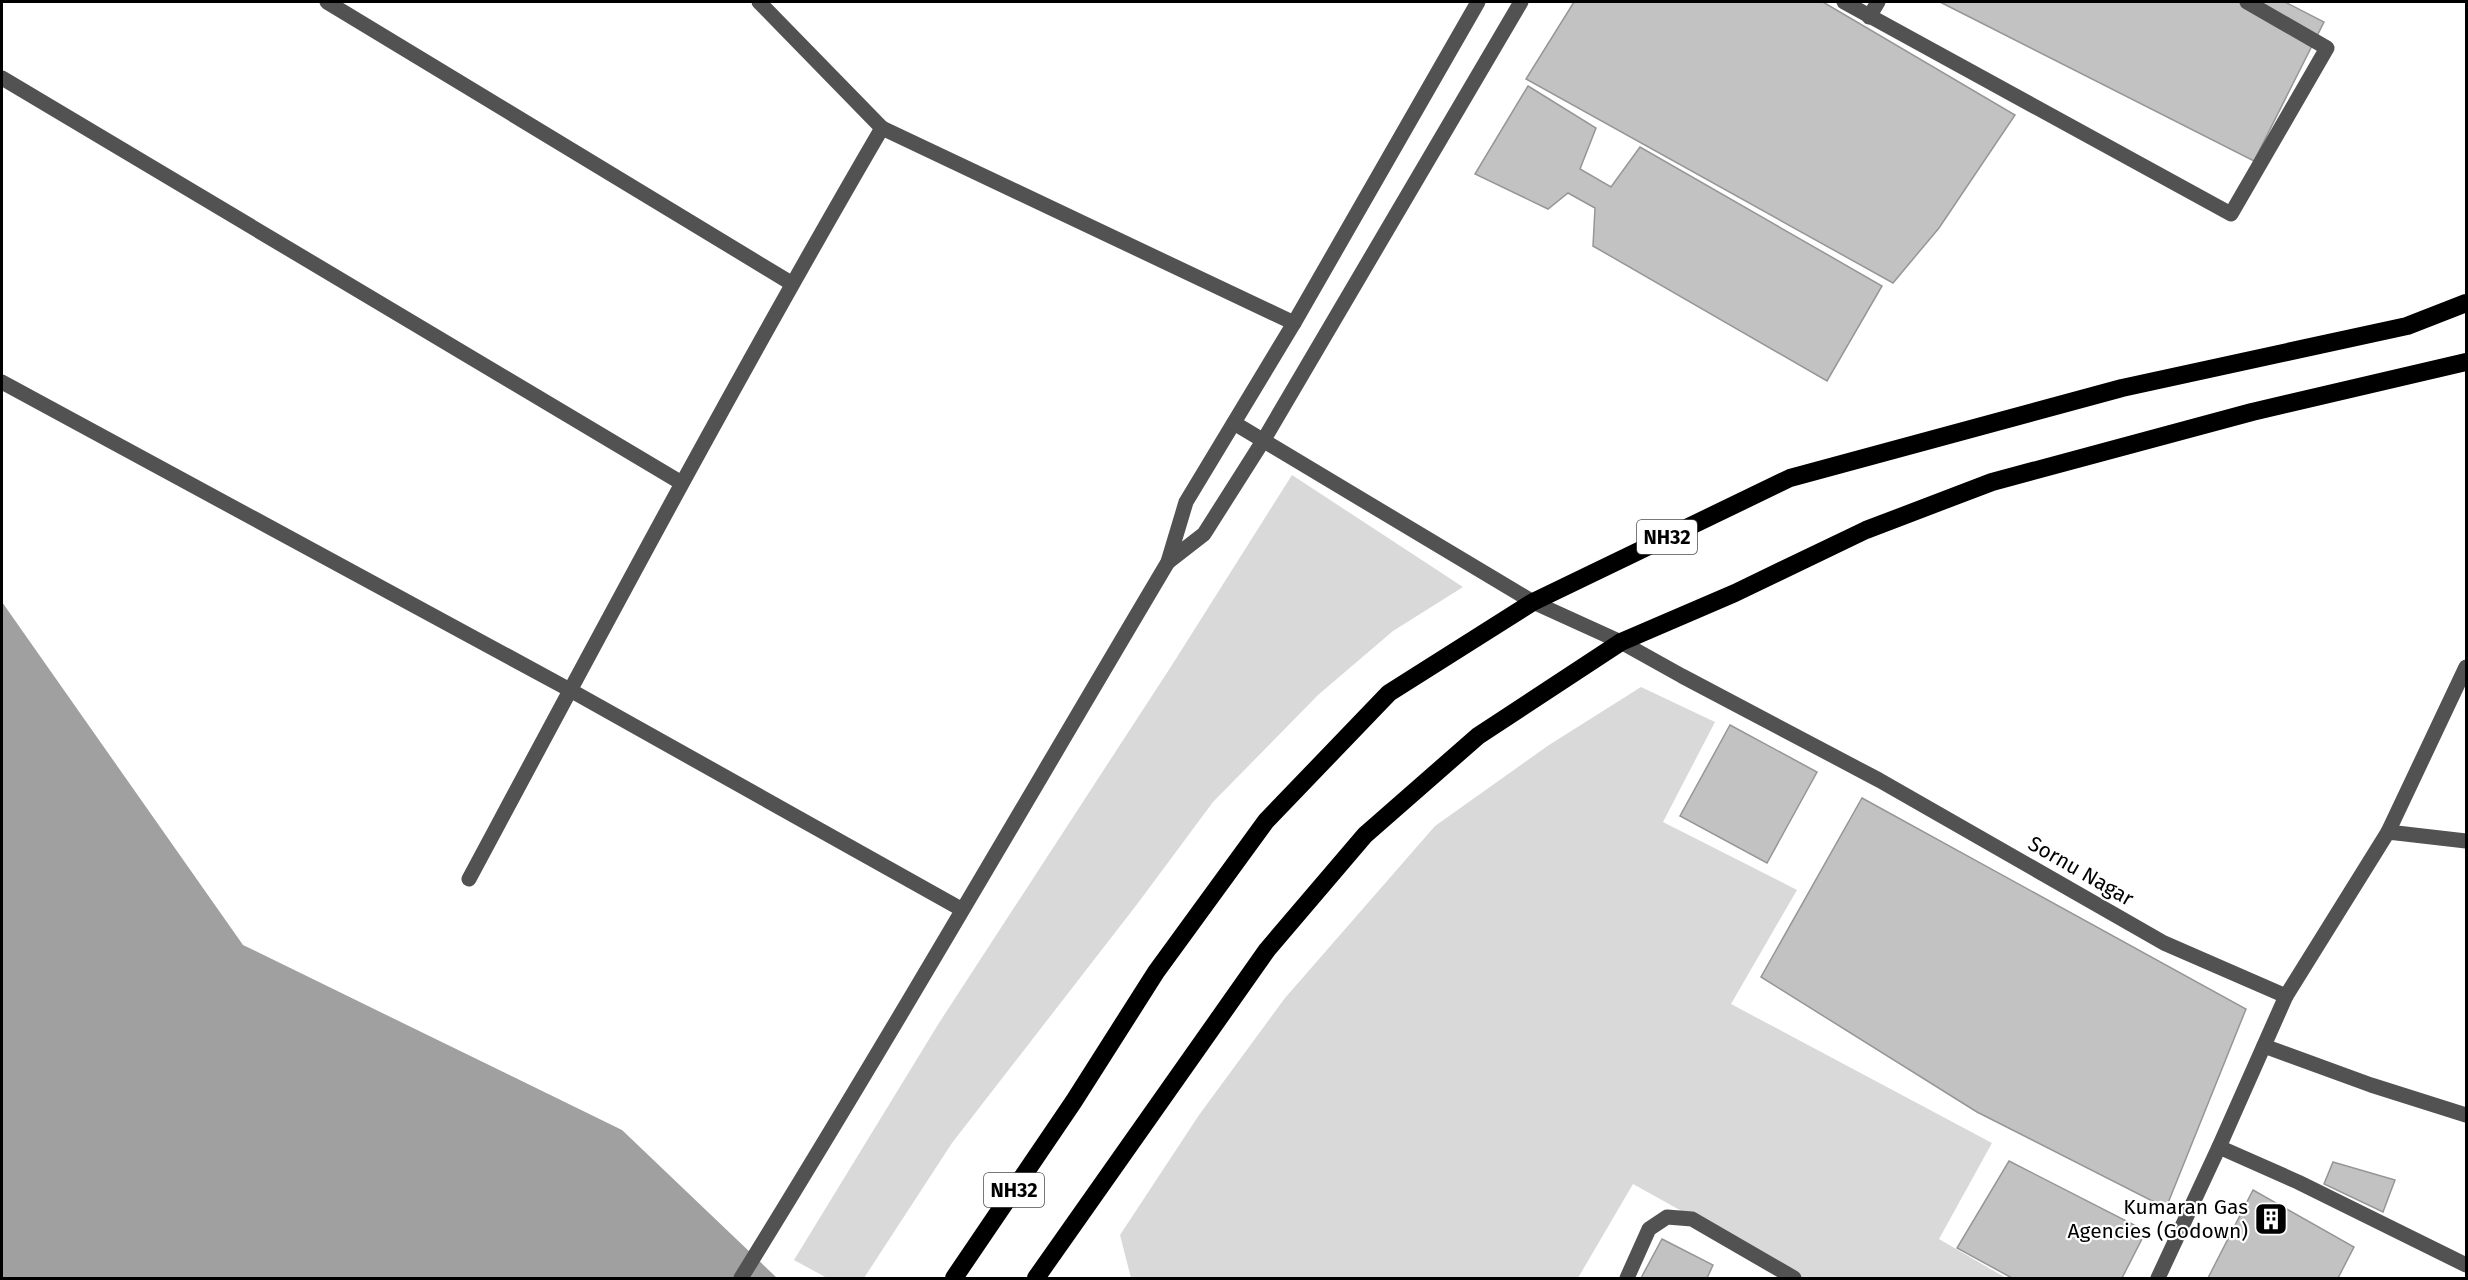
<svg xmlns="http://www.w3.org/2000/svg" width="2468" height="1280" font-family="'Fira Sans',sans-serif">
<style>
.green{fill:#d9d9d9}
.water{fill:#a0a0a0}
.building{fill:#c2c2c2;stroke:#969696;stroke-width:1.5}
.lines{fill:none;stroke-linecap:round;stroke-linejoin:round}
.minor{stroke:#525252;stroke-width:15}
.highway{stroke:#000;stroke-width:18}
.labels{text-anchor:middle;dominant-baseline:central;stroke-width:4.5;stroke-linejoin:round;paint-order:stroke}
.shield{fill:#fff;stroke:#4c4c4c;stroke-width:1.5}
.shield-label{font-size:20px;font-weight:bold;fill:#000}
.street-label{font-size:21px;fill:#000;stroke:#fff}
.poi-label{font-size:21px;fill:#000;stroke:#fff;text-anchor:end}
</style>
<rect width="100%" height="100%" fill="#fff"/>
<g class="green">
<path d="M1292,475l171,112 -70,44 -75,64 -105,107 -75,101 -186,240 -88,135h-37l-33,-18 145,-237 233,-358z"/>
<path d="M1641,687l74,35 -52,100 134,68 -66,114 261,139 -53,96 67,39h-204l-169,-94 -55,94h-447l-11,-43 79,-120 86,-117 150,-172 114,-81z"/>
</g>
<path class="water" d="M2,602l241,343 379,185 155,148h-775z"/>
<g class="building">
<path d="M1574,2h249l192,113 -76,113 -46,55 -367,-204z"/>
<path d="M1940,2h345l39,20 -70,139z"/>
<path d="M1528,86l68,42 -16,41 31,18 29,-40 242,139 -55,95 -234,-135 2,-38 -27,-15 -20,16 -73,-35z"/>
<path d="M1730,725l87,47 -50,91 -87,-47z"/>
<path d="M1862,798l384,211 -80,199 -189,-96 -216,-135z"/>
<path d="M2009,1161l137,70 -24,47h-110l-55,-30z"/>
<path d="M2333,1162l62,18 -12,32 -59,-28z"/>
<path d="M2253,1190l101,57 -16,31h-130z"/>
<path d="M1662,1239l51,26 -6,13h-66z"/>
</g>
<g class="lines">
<g class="minor">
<path d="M327,2l464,281"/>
<path d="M1844,2l387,212 96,-166 -80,-46"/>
<path d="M1869,17l9,-15"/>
<path d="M2,78l678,404"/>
<path d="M882,128l412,195"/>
<path d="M2,382l568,308 391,219"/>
<path d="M1234,423l299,179 88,40 61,34 197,104 285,163 122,53 102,-164 78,9"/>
<path d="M1168,562l36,-28 59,-93 258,-439"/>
<path d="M2388,832l78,-165"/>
<path d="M469,879c135,-252 269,-504 413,-751l-123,-126"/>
<path d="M2264,1046l107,39 95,30"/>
<path d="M2219,1147l79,35 168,83"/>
<path d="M741,1278c146,-236 285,-477 427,-716l18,-60 108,-179 184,-321"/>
<path d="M1627,1278l22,-49 18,-12 25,2 102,59"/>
<path d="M2158,1278l61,-131 67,-151"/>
</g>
<g class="highway">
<path d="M954,1278l120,-177 82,-129 110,-151 123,-128 144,-91 257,-124 332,-90 285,-62 59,-23"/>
<path d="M1036,1278l231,-328 98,-115 113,-99 143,-94 114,-49 131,-63 126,-48 260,-70 214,-50"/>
</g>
</g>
<defs>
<symbol id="building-square" viewBox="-11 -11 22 22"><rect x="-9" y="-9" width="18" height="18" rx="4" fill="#000" stroke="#fff"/><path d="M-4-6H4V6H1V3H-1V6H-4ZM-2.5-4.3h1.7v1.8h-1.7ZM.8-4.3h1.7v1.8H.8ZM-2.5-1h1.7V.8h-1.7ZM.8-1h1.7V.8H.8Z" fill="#fff"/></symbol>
</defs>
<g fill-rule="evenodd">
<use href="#building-square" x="2252" y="1200" width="38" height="38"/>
</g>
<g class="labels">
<g class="shield">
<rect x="1637" y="520" width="60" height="34" rx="4.5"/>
<rect x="984" y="1173" width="60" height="34" rx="4.5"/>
</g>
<g class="shield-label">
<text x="1667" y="537">NH32</text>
<text x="1014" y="1190">NH32</text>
</g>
<g class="street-label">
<text transform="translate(2081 871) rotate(30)">Sornu Nagar</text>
</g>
<g class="poi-label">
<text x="2248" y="1207">Kumaran Gas<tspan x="2248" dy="24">Agencies (Godown)</tspan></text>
</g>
</g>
<rect width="2468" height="1280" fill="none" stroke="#000000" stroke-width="6"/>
</svg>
